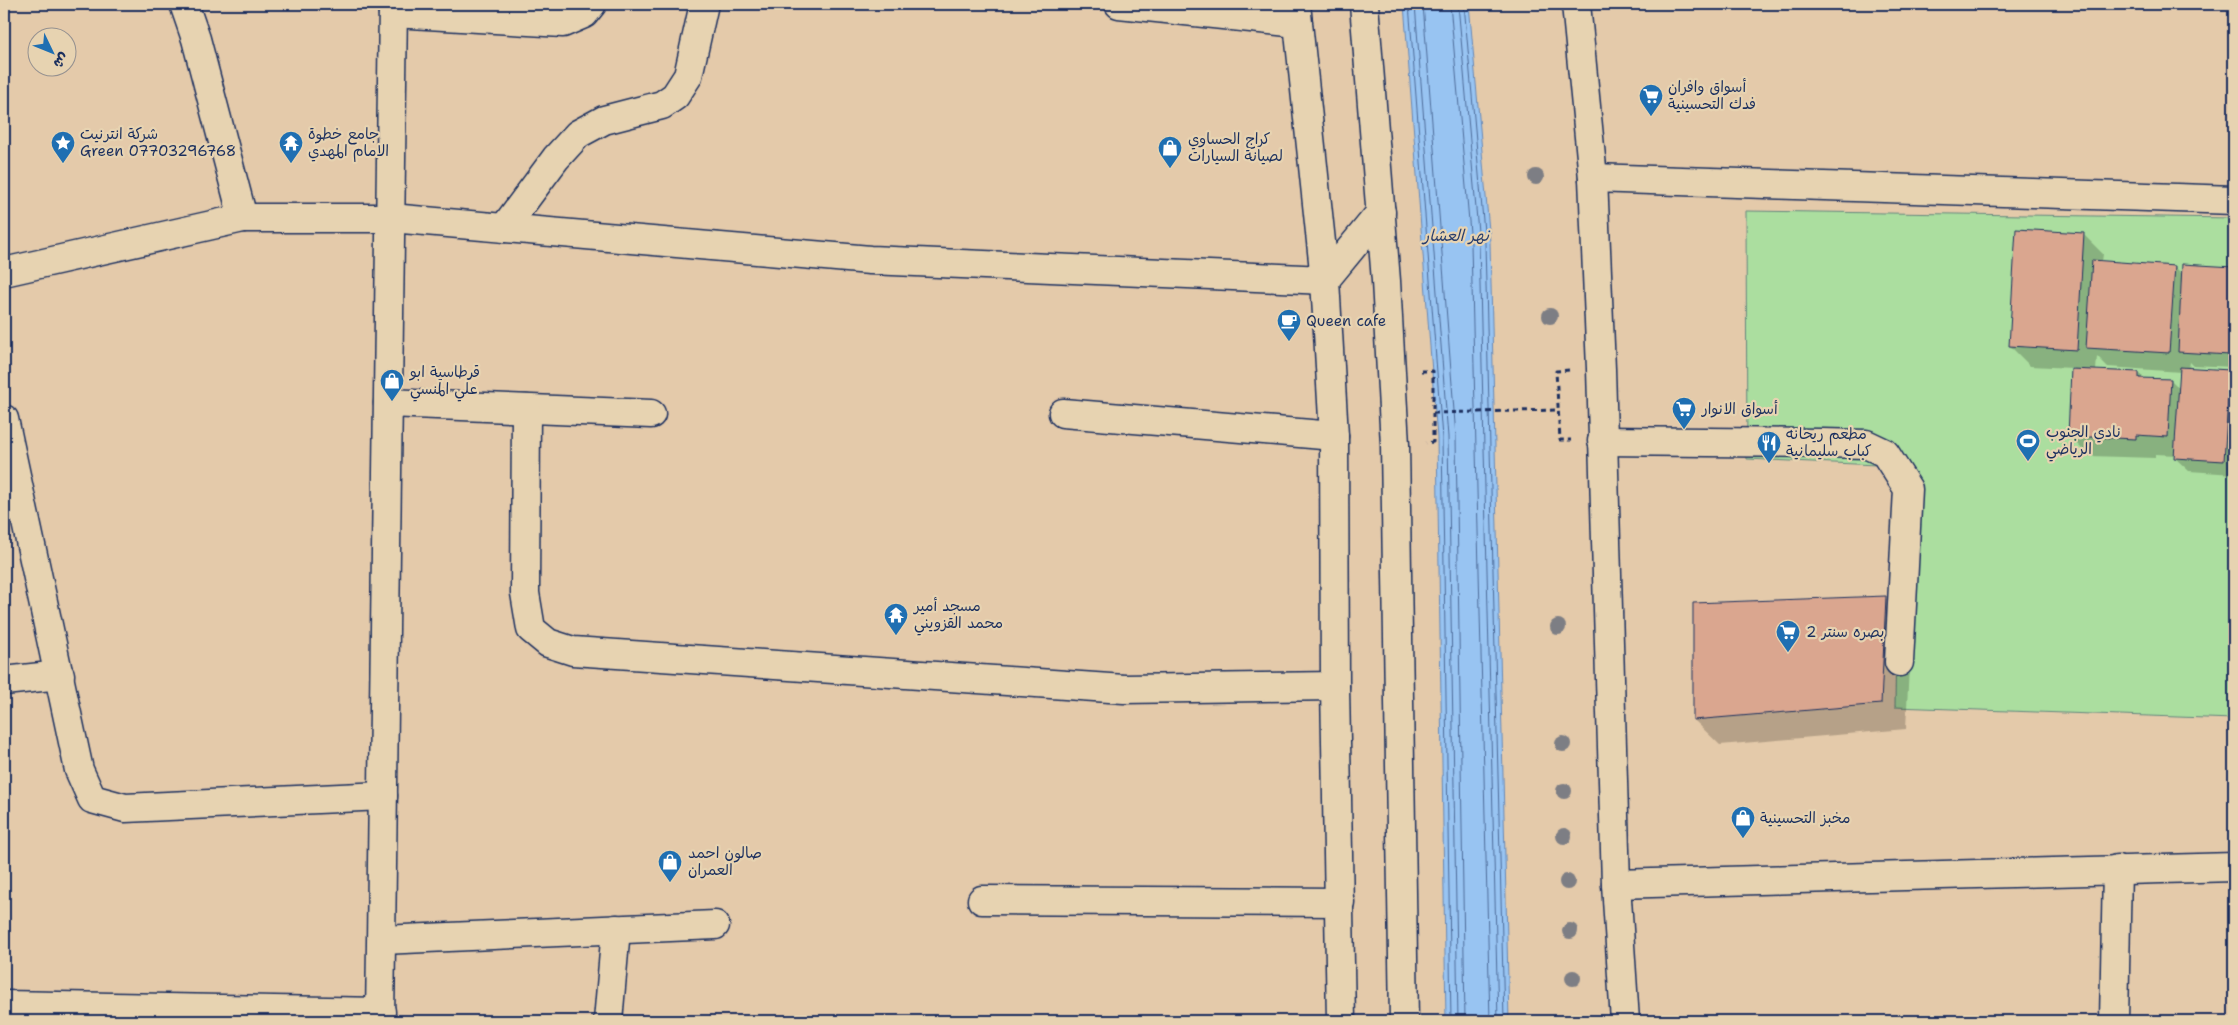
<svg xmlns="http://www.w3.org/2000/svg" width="2238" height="1025" font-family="'Shantell Sans','Playpen Sans Arabic',sans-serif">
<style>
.green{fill:#abde9f;stroke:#63867e}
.water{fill:#98c4f2;stroke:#6688b7}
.shadow{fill:#0003;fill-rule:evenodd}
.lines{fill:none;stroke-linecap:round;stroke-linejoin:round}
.shore{stroke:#4d6b99;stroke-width:1}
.building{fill:#daa68f;stroke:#1b2f5e}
.minor-casing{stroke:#1b2f5e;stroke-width:31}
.major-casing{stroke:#1b2f5e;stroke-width:31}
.path{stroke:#1b2f5e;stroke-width:3;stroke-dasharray:5 4;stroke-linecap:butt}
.minor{stroke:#e7d3b1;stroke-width:28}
.major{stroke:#e7d3b1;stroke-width:28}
.tree{fill:#7d7e84}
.labels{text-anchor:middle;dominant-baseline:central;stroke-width:4.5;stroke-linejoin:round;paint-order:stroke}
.poi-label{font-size:15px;fill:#1b2f5e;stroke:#e7d3b1;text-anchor:start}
.water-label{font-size:16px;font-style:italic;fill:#283e6d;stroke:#e7d3b1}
</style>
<rect width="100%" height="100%" fill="#e4caaa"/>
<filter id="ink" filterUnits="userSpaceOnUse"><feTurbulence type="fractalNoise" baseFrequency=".02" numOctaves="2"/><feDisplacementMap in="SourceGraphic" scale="10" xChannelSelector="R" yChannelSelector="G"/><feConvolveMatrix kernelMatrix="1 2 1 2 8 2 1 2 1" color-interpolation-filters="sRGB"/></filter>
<g filter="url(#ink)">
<path class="green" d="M1746,211l488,7v501l-339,-12 3,-241 -151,-7z"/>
<path class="water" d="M1404,4h65l21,238 19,779h-63l-9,-583z"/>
<g class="shadow">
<path d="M2083,234l20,20 -1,8 73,5 8,8v-9l51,2v99l-41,-2 -3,-3 -1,7 40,2 5,5v98l-45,-3 -14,-13 1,-3 -21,-1v4l-66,-2 -20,-20 4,-68 -43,-2 -20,-20zM2097,356l11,11 73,5 -1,17 -9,-9 -26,-1 -6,-6 -43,-2z"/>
<path d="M1885,597l26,26 -5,106 -186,16 -26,-25z"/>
</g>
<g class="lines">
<g class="shore">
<path d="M1409,4l33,434 9,583"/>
<path d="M1415,4l33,433 10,584"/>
<path d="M1423,4l33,433 9,584"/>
<path d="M1450,4l21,240 19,777"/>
<path d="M1458,4l21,239 19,778"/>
<path d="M1464,4l21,239 19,778"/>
</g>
</g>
<g class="building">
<path d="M2016,229l68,4 -7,117 -68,-4z"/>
<path d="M2092,260l83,6 -6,87 -83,-5z"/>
<path d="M2182,264l52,3 -4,88 -52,-3z"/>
<path d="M2180,367l50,3 -6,91 -50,-3z"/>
<path d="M2071,369l68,3v6l32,1 -3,58 -32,-2v4l-68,-3z"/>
<path d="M1886,596l-5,108 -188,16v-117z"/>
</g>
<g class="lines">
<defs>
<g id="minor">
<path d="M184,4l12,35 47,179"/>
<path d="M1119,4l178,19"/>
<path d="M1296,4l29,276 9,156 1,250 6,335"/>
<path d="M393,13l170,10 21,-9 8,-10"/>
<path d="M1593,178l641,22"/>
<path d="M504,228l52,-70 22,-24 26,-14 58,-15 13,-9 13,-20 16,-72"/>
<path d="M4,272l239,-54h148l479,42 455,20"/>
<path d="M388,403l263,11"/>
<path d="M526,409l-1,184 6,36 17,14 25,8 551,38 211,-3"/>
<path d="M1063,413l271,23"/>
<path d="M4,419l75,351 13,29 33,9 258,-12"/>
<path d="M1602,441l220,2 44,1 19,9 23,36 -9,173"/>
<path d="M4,681l56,-6"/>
<path d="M1616,884l618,-17"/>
<path d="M982,900l358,2"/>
<path d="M382,940l333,-15"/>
<path d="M4,1005l377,7"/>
<path d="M380,1021l13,-1017"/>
<path d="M608,1021l8,-92"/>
<path d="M2114,1021l3,-152"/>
</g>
<g id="major">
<path d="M1364,4l22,277 9,164 9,576"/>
<path d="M1576,4l17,174 8,191 15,515 9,137"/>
<path d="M1325,280l56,-68"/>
</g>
</defs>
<use href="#minor" class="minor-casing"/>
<use href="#major" class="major-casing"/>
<g class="path">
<path d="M1569,370l-13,1 4,69h11"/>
<path d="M1421,371h12v71l-7,1"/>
<path d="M1433,413l124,-3"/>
</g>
<use href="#minor" class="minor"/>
<use href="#major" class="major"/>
</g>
<g class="tree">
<circle cx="1536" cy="177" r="8"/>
<circle cx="1550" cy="316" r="8"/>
<circle cx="1558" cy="627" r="8"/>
<circle cx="1563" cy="744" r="8"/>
<circle cx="1564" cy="791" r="8"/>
<circle cx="1564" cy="836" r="8"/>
<circle cx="1567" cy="882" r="8"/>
<circle cx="1570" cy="931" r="8"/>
<circle cx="1573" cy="978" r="8"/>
</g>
</g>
<defs>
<symbol id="supermarket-pin" viewBox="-11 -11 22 30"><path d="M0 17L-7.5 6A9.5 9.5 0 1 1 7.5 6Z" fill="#1f6fb2" stroke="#e7d3b1"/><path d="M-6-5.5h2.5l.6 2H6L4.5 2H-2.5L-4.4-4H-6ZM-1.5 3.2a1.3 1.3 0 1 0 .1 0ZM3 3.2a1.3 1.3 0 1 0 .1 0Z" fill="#fff"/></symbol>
<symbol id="sight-pin" viewBox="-11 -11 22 30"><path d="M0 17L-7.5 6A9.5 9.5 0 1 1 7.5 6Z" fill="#1f6fb2" stroke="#e7d3b1"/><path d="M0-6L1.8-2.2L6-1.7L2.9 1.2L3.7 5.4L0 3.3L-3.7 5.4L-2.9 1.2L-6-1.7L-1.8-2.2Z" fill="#fff"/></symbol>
<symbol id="temple-pin" viewBox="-11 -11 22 30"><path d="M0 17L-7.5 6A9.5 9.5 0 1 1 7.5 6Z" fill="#1f6fb2" stroke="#e7d3b1"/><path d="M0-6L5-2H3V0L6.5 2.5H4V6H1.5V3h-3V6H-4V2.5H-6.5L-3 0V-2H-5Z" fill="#fff"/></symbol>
<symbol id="shop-pin" viewBox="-11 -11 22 30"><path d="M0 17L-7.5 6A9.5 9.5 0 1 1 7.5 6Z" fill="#1f6fb2" stroke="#e7d3b1"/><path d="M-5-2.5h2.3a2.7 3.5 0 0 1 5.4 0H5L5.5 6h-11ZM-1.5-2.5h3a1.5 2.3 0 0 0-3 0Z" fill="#fff"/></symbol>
<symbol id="cafe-pin" viewBox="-11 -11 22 30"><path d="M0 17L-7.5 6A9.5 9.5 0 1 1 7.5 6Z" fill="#1f6fb2" stroke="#e7d3b1"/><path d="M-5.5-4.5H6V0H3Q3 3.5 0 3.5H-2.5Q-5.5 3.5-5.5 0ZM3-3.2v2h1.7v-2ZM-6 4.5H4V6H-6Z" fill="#fff"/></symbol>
<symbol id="stadium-pin" viewBox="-11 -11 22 30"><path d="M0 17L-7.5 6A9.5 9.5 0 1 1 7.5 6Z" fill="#1f6fb2" stroke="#e7d3b1"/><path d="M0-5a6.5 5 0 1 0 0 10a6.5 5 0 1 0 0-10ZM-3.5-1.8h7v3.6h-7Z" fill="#fff"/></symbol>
<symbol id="restaurant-pin" viewBox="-11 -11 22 30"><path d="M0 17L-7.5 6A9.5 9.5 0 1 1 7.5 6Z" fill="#1f6fb2" stroke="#e7d3b1"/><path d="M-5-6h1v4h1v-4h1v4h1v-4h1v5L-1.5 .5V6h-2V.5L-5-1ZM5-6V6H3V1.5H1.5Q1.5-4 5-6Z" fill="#fff"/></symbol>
</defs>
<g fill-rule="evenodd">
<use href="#supermarket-pin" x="1637" y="82" width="28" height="38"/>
<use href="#sight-pin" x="49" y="129" width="28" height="38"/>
<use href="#temple-pin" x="277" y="129" width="28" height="38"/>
<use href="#shop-pin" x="1156" y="134" width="28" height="38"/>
<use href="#cafe-pin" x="1275" y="307" width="28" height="38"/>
<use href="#shop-pin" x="378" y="367" width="28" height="38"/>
<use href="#supermarket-pin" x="1670" y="395" width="28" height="38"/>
<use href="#stadium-pin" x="2014" y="427" width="28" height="38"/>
<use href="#restaurant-pin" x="1755" y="429" width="28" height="38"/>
<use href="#temple-pin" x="882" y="601" width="28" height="38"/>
<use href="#supermarket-pin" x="1774" y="618" width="28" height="38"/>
<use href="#shop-pin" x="1729" y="804" width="28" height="38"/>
<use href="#shop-pin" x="656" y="848" width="28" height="38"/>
</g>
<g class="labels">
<g class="poi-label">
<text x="1668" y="87">أسواق وافران<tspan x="1668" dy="17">فدك التحسينية</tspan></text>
<text x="80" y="134">شركة انترنيت<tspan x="80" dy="17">Green 07703296768</tspan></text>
<text x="308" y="134">جامع خطوة<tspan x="308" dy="17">الامام المهدي</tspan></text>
<text x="1188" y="139">كراج الحساوي<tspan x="1188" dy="17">لصيانة السيارات</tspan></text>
<text x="1306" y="321">Queen cafe</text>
<text x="410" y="372">قرطاسية ابو<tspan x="410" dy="17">علي المنسي</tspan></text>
<text x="1702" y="409">أسواق الانوار</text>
<text x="2046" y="432">نادي الجنوب<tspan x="2046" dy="17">الرياضي</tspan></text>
<text x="1786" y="434">مطعم ريحانه<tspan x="1786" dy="17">كباب سليمانية</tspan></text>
<text x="914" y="606">مسجد أمير<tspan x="914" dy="17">محمد القزويني</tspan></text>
<text x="1806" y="632">بصره سنتر 2</text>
<text x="1760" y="818">مخبز التحسينية</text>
<text x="688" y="853">صالون احمد<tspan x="688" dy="17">العمران</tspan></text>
</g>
<g class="water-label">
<text x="1456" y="235">نهر العشار</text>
</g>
</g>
<rect width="2238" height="1025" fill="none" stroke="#e7d3b1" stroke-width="20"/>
<rect x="10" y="10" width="2218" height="1005" fill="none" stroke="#1b2f5e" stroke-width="2" filter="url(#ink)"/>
<g transform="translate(52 52) rotate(133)"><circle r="24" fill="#e7d3b1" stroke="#959190"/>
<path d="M0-4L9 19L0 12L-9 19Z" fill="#1f6fb2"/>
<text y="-8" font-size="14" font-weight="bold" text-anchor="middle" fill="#1b2f5e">ش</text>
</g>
</svg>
